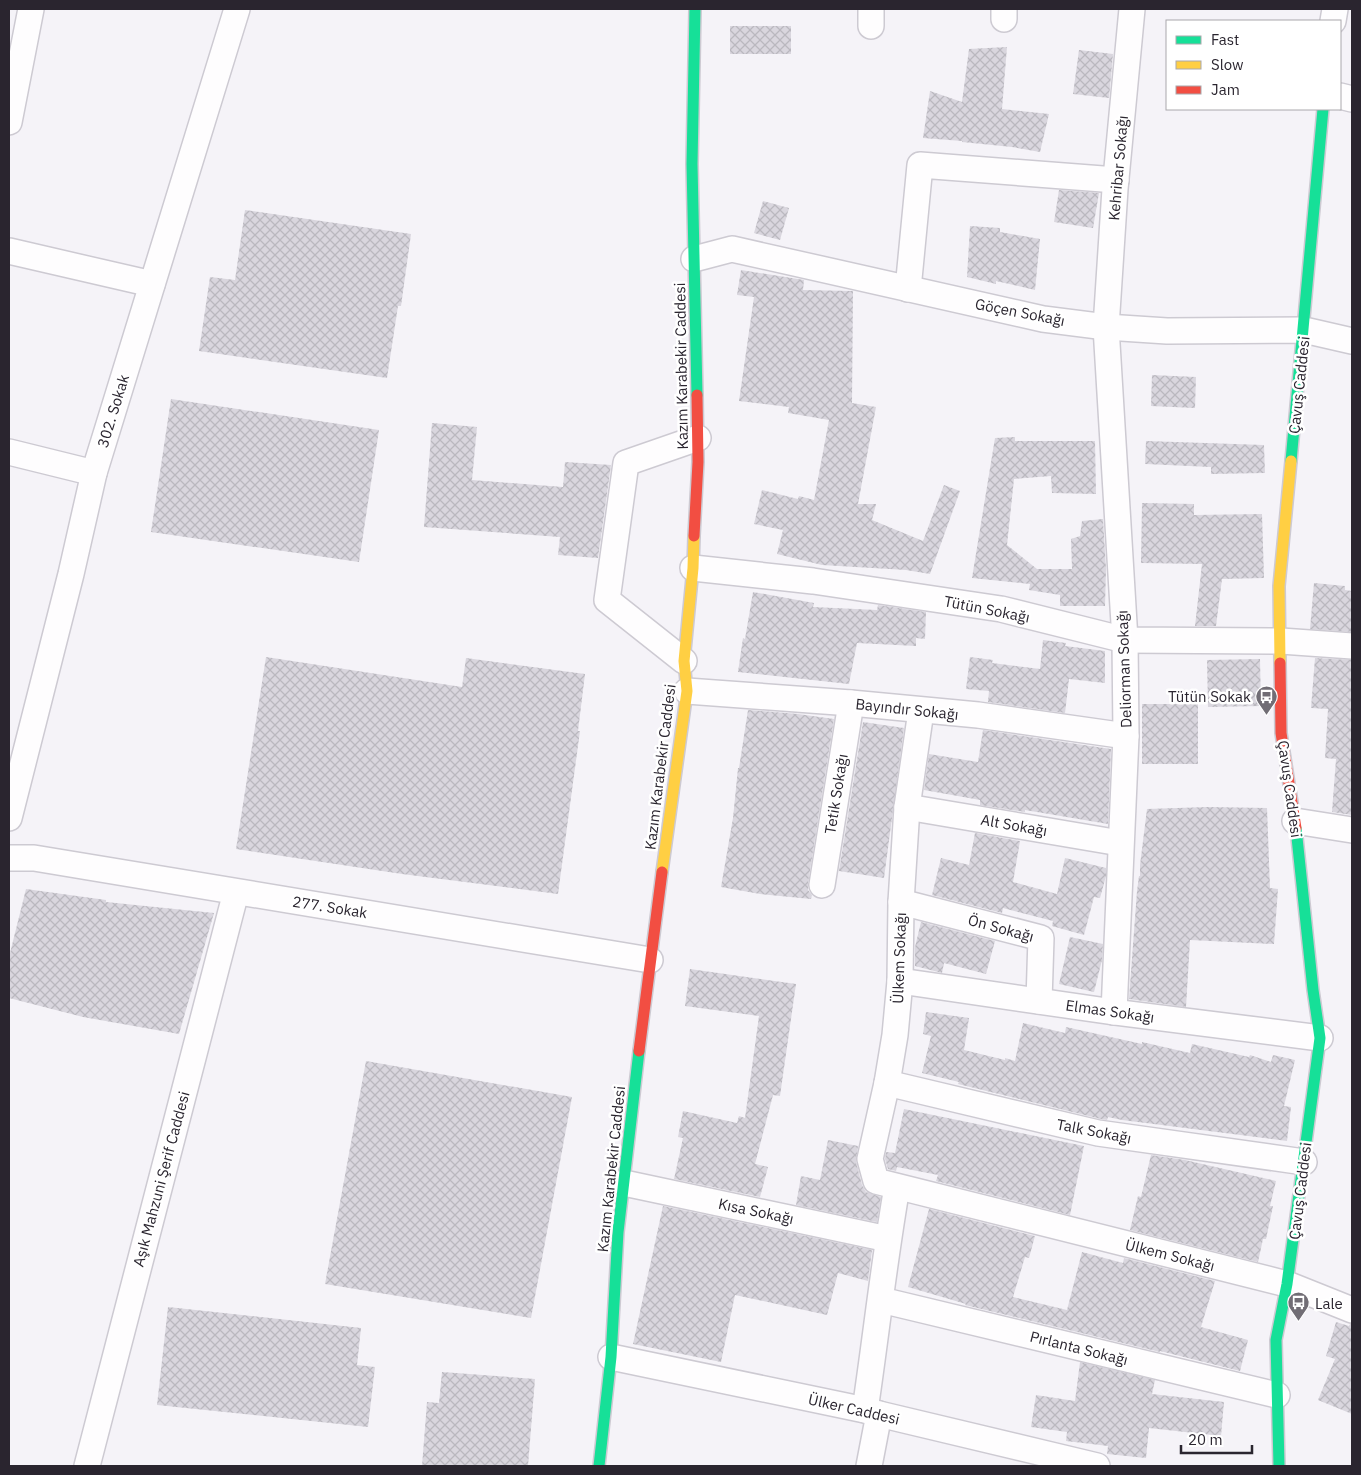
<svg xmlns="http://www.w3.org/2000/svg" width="1361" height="1475" font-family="'IBM Plex Sans',sans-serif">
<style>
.building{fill:url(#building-cross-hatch)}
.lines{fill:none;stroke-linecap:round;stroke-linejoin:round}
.street-casing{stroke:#cdcad2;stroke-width:28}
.fast-casing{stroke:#cdcad2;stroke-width:14}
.slow-casing{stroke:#cdcad2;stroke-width:14}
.jam-casing{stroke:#cdcad2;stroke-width:14}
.street{stroke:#fefdfe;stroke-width:25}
.fast{stroke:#16e098;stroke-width:11}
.slow{stroke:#ffcf43;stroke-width:11}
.jam{stroke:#f24e42;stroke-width:11}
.labels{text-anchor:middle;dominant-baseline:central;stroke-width:5;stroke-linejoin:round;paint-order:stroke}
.street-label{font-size:15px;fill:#2a252f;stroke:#fff}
.poi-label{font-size:15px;fill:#2a252f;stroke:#fff;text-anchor:end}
</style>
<defs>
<pattern id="building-cross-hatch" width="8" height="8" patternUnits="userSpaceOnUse" patternTransform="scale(1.25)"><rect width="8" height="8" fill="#d9d6de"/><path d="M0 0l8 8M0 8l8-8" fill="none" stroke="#bab8bf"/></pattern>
</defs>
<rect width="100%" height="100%" fill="#f5f3f8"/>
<g class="building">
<rect x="730" y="26" width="61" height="28"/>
<path d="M1007,47l-5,62 47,5 -9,38 -28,-5 -50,-5v-1l-39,-3 7,-47 32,11 7,-53z"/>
<path d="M1079,50l34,4 -4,44 -36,-4z"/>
<path d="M1059,190l40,3 -6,35 -39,-6z"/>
<path d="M763,201l26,7 -9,32 -26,-7z"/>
<path d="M245,210l166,24 -10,72h-3l-11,72 -188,-27 11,-74 25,3z"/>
<path d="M970,226l30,2v4l40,7 -5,51 -39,-9v3l-29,-7z"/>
<path d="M741,270l63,10 -1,10 50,1 -1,112 24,4 -18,97h18l-4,16 51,21 21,-56 16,6 -30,83 -24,-4 -84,-5 -45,-11 6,-24 -29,-6 8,-34 36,9 1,-3 15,4 15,-80 -41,-7 1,-6 -50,-6 15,-104 -17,-2z"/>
<path d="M1152,375l44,2 -1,31 -44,-2z"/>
<path d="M171,399l208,31 -20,132 -208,-30z"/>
<path d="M432,423l45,4 -5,53 91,7 2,-25 46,3 -13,93 -40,-3 2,-18 -136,-10z"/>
<path d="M1015,437v4h80l1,53 -44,-1 -1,-17 -37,3 -7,66 30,24h35l-1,-30 9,-3 2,-15 21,-2 3,50 -1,37h-45v-11l-31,-5 1,-6 -58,-6 23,-140z"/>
<path d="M1146,441l118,4 1,28 -54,1v-7l-66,-3z"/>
<path d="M1142,503l52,1v11l68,-1 2,64 -42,1 -6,47h-21l7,-62 -61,-1z"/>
<path d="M1314,583l31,3v4l7,1v41l-42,-3z"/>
<path d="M753,592l61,11 -1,4 64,3 1,-5 48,7 -1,27 -9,-1v8l-59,-3 -8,41 -111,-12 5,-34 2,1z"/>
<path d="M1043,640l23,3 -1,3 40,5v32l-36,-4 -4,34 -77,-11 1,-11 -23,-2 4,-32 23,3 -1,3 48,6z"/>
<path d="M266,657l196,30 4,-29 119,16 -7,57h2l-22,163 -156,-20 -166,-25z"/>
<path d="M1315,658l37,2v155l-20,-3 4,-53 -11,-1 3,-49 -17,-1z"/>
<path d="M1260,659l1,47 -53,1 -1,-47z"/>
<rect x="1142" y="704" width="56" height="60"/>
<path d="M748,710l50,4 36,5 -26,164v7l4,5 -1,4 -51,-5 -39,-7 12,-69 5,-50h1z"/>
<path d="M863,722l41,6 -20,150 -45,-7z"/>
<path d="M983,730l128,19 -3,75 -83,-14v2l-45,-7v-5l-56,-10 5,-36 49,8z"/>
<path d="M1208,807l59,1 3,80 8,1 -4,55 -84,-4 -4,67 -57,-8 8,-108 2,-15h1v-11l7,-56z"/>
<path d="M975,833l45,8 -7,41 44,12 8,-36 41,10v8l-6,22 -6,-1 -10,38 -32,-9 1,-5 -50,-13 -1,5 -70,-18 9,-37 28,7z"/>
<path d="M26,889l80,11v2l108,11 -35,121 -96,-17 -74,-19v-41z"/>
<path d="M921,922l74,19 -9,33 -42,-11 -2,10 -27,-7v-19z"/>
<path d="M1070,937l33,7 -1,16 -8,32 -35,-8z"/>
<path d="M690,969l106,15 -16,112 -7,-1 -18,69 13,3 -8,30 -86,-18 9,-41 -5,-1 5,-26 54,12 2,-7 6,2 14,-102 -74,-10z"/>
<path d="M926,1012l43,6 -5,32 41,10v-2l10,3 8,-38 42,10 1,-6 76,17v-2l48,11 2,-9 57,13 1,-2 21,7 2,-7 22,5 -11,46 7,1 -4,34 -165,-21 -14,-3 -1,3 -6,-1 -143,-35 1,-2 -37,-9 9,-37 -8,-2z"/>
<path d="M366,1061l206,36 -41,221 -206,-34z"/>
<path d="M904,1109l180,37 -14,69 -134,-34 2,-6 -41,-8 -1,4 -8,-2 -3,-10 1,-7 9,1z"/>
<path d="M828,1140l30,6 -2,16 6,23 4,7 15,5 -4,25 -81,-17 5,-29 19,4z"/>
<path d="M1151,1155l34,5 91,21 -6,25h3l-7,33h-3l-5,23 -128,-32 8,-34 3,1z"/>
<path d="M663,1206l209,44 -4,31 -30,-8 -11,42 -92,-20 -14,67 -88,-18z"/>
<path d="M929,1209l106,27 -6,22 -4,-1 -12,40 54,13 15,-58 41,11 1,-5 91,23 -14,46 47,13 -8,31 -80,-20v1l-195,-47 1,-1 -58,-17z"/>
<path d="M168,1307l193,21 -4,37 18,2 -7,60 -211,-22z"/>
<path d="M1336,1322l13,4 1,-2h2v90l-34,-14 17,-41 -9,-3z"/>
<path d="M1080,1362l75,18 -3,14 72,8 -3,34 -72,-8 -3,30 -39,-4 1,-8 -42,-5 1,-9 -36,-5 5,-32 39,6z"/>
<path d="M442,1372l93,7 -7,87h-106l5,-64 12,1z"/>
</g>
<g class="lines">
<defs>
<g id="street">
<path d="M1004,19v-10"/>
<path d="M1333,21l2,-12"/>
<path d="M871,26v-17"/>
<path d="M1340,96l12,3"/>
<path d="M9,122l22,-113"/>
<path d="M9,251l143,33"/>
<path d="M694,259l38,-10 311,70 63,8 61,4 137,-1 48,11"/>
<path d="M908,289l12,-124 196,15"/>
<path d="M9,452l85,21"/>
<path d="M693,568l120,13 188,28 124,31 156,1 71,5"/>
<path d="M684,661l-77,-61 19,-137 72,-25"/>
<path d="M687,691l164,12 127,12 148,21"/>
<path d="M921,711l-14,96 -6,95 -1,79 -5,54 -8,48 -17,76 6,22 411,103 65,26"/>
<path d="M907,807l213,36"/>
<path d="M9,818l62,-244 23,-101 143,-464"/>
<path d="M1295,821l57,9"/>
<path d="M9,858h25l616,102"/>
<path d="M822,885l29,-182"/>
<path d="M901,902l140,36 -2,63"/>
<path d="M900,981l214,31 206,26"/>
<path d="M1114,1012l12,-276 -1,-96 -19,-313 9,-138 17,-180"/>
<path d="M887,1083l211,50 206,29"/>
<path d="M624,1183l264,56"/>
<path d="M881,1300l396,95"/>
<path d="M611,1357l254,53 14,4 218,52"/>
<path d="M865,1410c11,-74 19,-149 32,-223"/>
<path d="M87,1466l149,-574"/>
<path d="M869,1466l10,-52"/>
</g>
<g id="fast">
<path d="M695,9l-3,155 5,231"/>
<path d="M1291,461l32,-352"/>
<path d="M599,1466l12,-109 7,-125 21,-181"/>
<path d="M1279,1466l-3,-126 11,-56 33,-246 -7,-48 -17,-162"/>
</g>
<g id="slow">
<path d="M1280,663l-1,-77 12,-125"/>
<path d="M662,872l25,-181 -3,-30 9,-93 1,-32"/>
</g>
<g id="jam">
<path d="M694,536l4,-74 -1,-67"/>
<path d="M1280,663l1,70 15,95"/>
<path d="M639,1051l23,-179"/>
</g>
</defs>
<use href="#street" class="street-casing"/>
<use href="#fast" class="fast-casing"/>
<use href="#slow" class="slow-casing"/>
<use href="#jam" class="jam-casing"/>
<use href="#street" class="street"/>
<use href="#fast" class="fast"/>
<use href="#slow" class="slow"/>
<use href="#jam" class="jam"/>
</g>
<defs>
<symbol id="bus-pin" viewBox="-11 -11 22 30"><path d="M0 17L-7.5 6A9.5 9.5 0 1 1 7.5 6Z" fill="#716d75" stroke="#fff"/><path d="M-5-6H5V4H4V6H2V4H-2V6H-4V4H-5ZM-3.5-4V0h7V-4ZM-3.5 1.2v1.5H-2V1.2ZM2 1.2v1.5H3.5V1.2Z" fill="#fff"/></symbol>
</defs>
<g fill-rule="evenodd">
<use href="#bus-pin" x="1254" y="684" width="25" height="34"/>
<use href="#bus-pin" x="1286" y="1290" width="25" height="34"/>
</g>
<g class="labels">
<g class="street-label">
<text transform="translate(1118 168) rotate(-85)">Kehribar Sokağı</text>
<text transform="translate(1020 312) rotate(11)">Göçen Sokağı</text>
<text transform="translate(681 366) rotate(-91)">Kazım Karabekir Caddesi</text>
<text transform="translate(1299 385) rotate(-84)">Çavuş Caddesi</text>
<text transform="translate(113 411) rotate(-73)">302. Sokak</text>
<text transform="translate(987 609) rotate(11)">Tütün Sokağı</text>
<text transform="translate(1124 669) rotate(-92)">Deliorman Sokağı</text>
<text transform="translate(907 709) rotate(6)">Bayındır Sokağı</text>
<text transform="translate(660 767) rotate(-83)">Kazım Karabekir Caddesi</text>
<text transform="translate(1290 789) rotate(82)">Çavuş Caddesi</text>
<text transform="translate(836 794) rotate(-81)">Tetik Sokağı</text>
<text transform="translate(1014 825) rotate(10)">Alt Sokağı</text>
<text transform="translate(330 907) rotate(9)">277. Sokak</text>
<text transform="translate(1001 928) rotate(15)">Ön Sokağı</text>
<text transform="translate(899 958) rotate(-88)">Ülkem Sokağı</text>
<text transform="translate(1110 1011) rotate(8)">Elmas Sokağı</text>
<text transform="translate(1094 1131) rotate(11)">Talk Sokağı</text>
<text transform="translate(611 1169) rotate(-84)">Kazım Karabekir Caddesi</text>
<text transform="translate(161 1179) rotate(-75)">Aşık Mahzuni Şerif Caddesi</text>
<text transform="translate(1300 1191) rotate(-83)">Çavuş Caddesi</text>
<text transform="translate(756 1211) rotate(12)">Kısa Sokağı</text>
<text transform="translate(1170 1255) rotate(14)">Ülkem Sokağı</text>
<text transform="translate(1079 1348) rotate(14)">Pırlanta Sokağı</text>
<text transform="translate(854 1409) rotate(13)">Ülker Caddesi</text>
</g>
<g class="poi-label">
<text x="1251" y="696">Tütün Sokak</text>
<text x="1315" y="1303" text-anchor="start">Lale</text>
</g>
</g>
<rect width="1361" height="1475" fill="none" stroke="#2a252f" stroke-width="20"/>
<rect x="1166" y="20" width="175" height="90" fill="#ffffff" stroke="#aaa8ac"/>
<rect x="1176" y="36" width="25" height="8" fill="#16e098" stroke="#aaa8ac"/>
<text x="1211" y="45" font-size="15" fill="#2a252f">Fast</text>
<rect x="1176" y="61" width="25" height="8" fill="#ffcf43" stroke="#aaa8ac"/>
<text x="1211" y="70" font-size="15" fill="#2a252f">Slow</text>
<rect x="1176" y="86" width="25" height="8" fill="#f24e42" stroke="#aaa8ac"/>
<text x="1211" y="95" font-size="15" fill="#2a252f">Jam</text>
<path d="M1181 1445v8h71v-8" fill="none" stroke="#2a252f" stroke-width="2.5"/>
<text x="1188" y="1445" font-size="15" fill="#2a252f" stroke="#ffffff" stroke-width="4" paint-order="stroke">20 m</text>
</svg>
